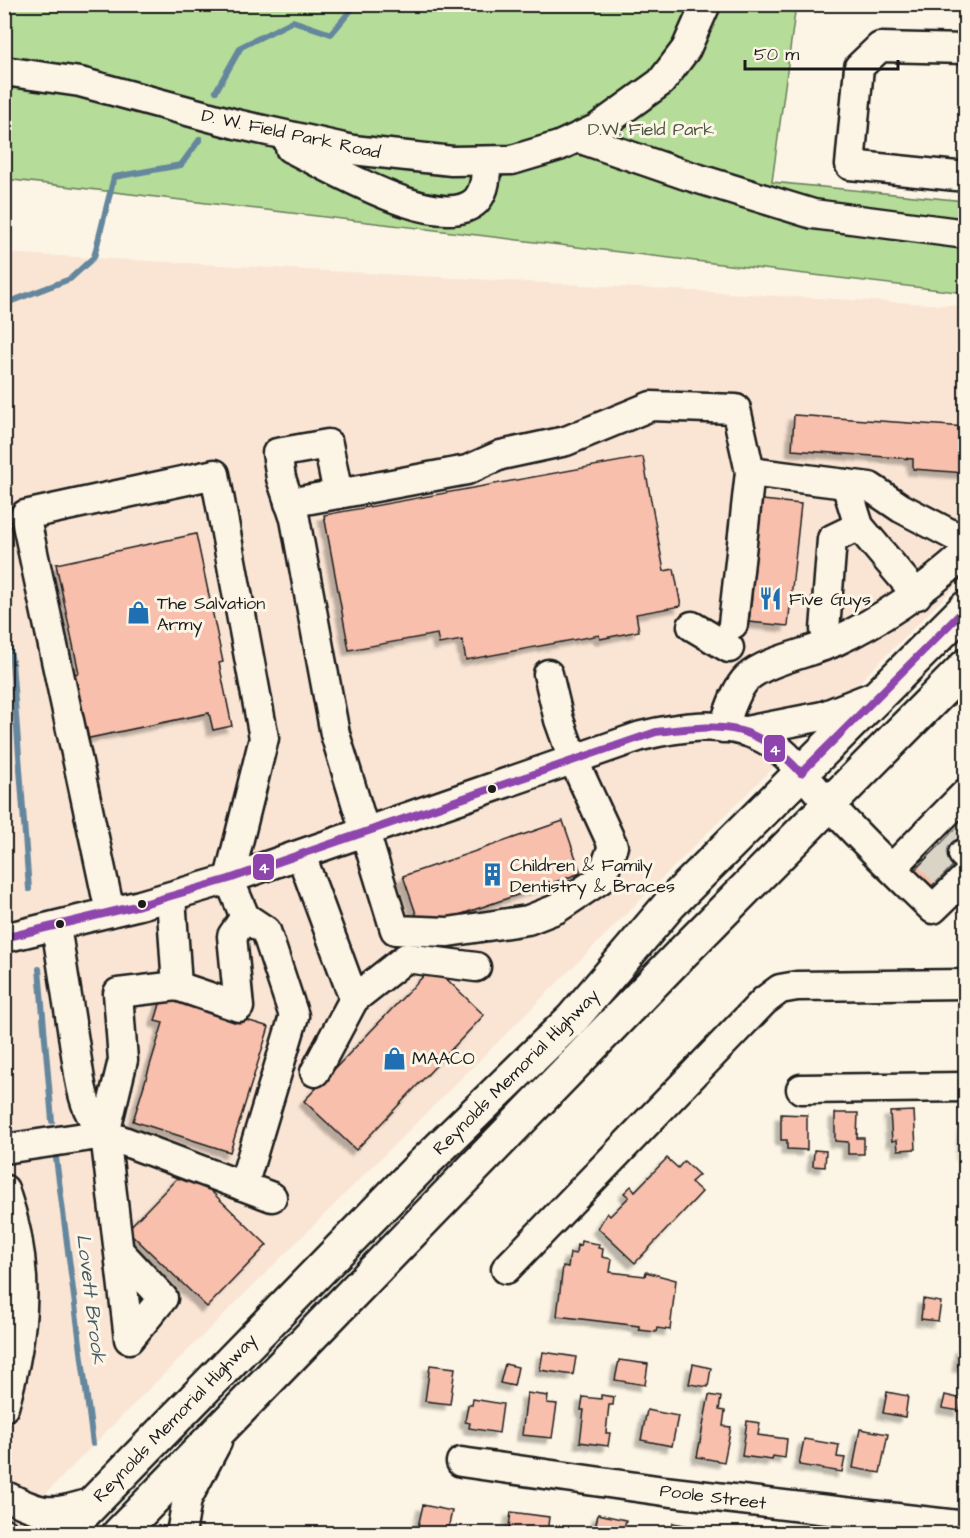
<svg xmlns="http://www.w3.org/2000/svg" width="970" height="1538" font-family="'Architects Daughter',sans-serif">
<style>
.built{fill:#fae5d4}
.green{fill:#b5dc98;stroke:#687c5a;stroke-width:1.5}
.lines{fill:none;stroke-linecap:round;stroke-linejoin:round}
.stream{stroke:#65879e;stroke-width:6}
.building{fill:#f7bfac;stroke:#1c1c1c;stroke-width:1.5;filter:url(#shadow)}
.minor-tunnel{stroke:#dad4c7;stroke-width:28;stroke-dasharray:28 14;stroke-linecap:butt}
.minor-casing{stroke:#1c1c1c;stroke-width:33}
.major-casing{stroke:#1c1c1c;stroke-width:38}
.minor{stroke:#fcf5e5;stroke-width:28}
.major{stroke:#fcf5e5;stroke-width:33}
.bus-1-casing{stroke:#fcf5e5;stroke-width:12}
.bus-1{stroke:#8e44ad;stroke-width:8}
.bus-dot{fill:#1c1c1c;stroke:#fcf5e5;stroke-width:2}
.labels{text-anchor:middle;dominant-baseline:central;stroke-width:6;stroke-linejoin:round;paint-order:stroke}
.park-label{font-size:18px;fill:#4a5641;stroke:#fcf5e5}
.street-label{font-size:18px;fill:#1c1c1c;stroke:#fcf5e5}
.poi-label{font-size:18px;fill:#1c1c1c;stroke:#fcf5e5;text-anchor:start}
.water-label{font-size:20px;font-style:italic;fill:#465b68;stroke:#fcf5e5}
.line-badge{stroke:#fcf5e5;stroke-width:2}
.badge-label{font-size:16px;text-anchor:middle;font-weight:bold;fill:#fff}
</style>
<defs>
<filter id="shadow"><feDropShadow dx="-5.5" dy="5.5" stdDeviation="1.5" flood-color="#0004"/></filter>
</defs>
<rect width="100%" height="100%" fill="#fcf5e5"/>
<filter id="ink" filterUnits="userSpaceOnUse"><feTurbulence type="fractalNoise" baseFrequency=".0167" numOctaves="2"/><feDisplacementMap in="SourceGraphic" scale="12" xChannelSelector="R" yChannelSelector="G"/><feConvolveMatrix kernelMatrix="1 2 1 2 8 2 1 2 1" color-interpolation-filters="sRGB"/></filter>
<g filter="url(#ink)">
<path class="built" d="M4,253l962,53 -1,271 -862,858 -96,99 -3,-1z"/>
<path class="green" d="M5,5h791l-24,177 193,19v92l-960,-114z"/>
<g class="lines">
<g class="stream">
<path d="M216,91l25,-44 52,-26 38,13 25,-30"/>
<path d="M4,304l66,-25 24,-22 20,-80 67,-12 19,-26"/>
<path d="M4,618l8,44 17,227"/>
<path d="M39,969l13,152"/>
<path d="M56,1158l37,286"/>
</g>
</g>
<g class="building">
<path d="M794,415l172,12v46l-53,-4v-10l-121,-9z"/>
<path d="M643,457l21,114 10,-2 7,37 -45,8 3,17 -39,8 -1,-4 -133,25 -4,-20 -23,4 -2,-10 -88,16 -25,-135z"/>
<path d="M762,500l39,4 -13,122 -39,-4z"/>
<path d="M196,534l27,128 -4,1 13,63 -19,4 -4,-17 -129,27 -14,-64 13,-3 -23,-109z"/>
<path d="M966,819v33l-34,34 -17,-16z"/>
<path d="M563,821l18,52 -160,55 -18,-52z"/>
<path d="M433,966l51,49 -128,135 -52,-49z"/>
<path d="M163,994l106,33 -39,125 -97,-31 30,-98 -8,-2z"/>
<path d="M914,1111l2,38 -18,1 -1,-10 -5,1 -2,-29z"/>
<path d="M835,1113h23l-1,25h7v16h-16v-12l-13,-1z"/>
<path d="M781,1114l26,1v35l-20,-1v-9h-6z"/>
<path d="M964,1125h2v29h-4z"/>
<path d="M814,1150l12,1 -1,16 -12,-1z"/>
<path d="M667,1158l11,10 6,-7 15,14 -8,7 11,10 -67,71 -37,-35 9,-15 3,3 19,-19 -5,-4 7,-7 4,5z"/>
<path d="M187,1168l80,77 -60,62 -80,-77z"/>
<path d="M581,1241l18,3 -1,4 5,1 -1,8 10,2 -2,13 35,4 1,-4 30,8 -6,50 -13,-2 -1,4 -17,-2v-4l-82,-10 6,-50 5,1 2,-14 6,1 1,-9 3,1z"/>
<path d="M923,1299l18,3 -3,19 -17,-2z"/>
<path d="M961,1347l5,1v19l-8,-1z"/>
<path d="M543,1352l33,5 -3,18 -33,-5z"/>
<path d="M619,1360l29,4 -3,21 -30,-5z"/>
<path d="M505,1364l13,3 -4,19 -14,-3z"/>
<path d="M693,1364l18,4 -3,19 -19,-3z"/>
<path d="M430,1365l25,3 -5,36 -25,-3z"/>
<path d="M887,1392l21,4 -3,21 -22,-4z"/>
<path d="M527,1393l21,3 -1,7 10,1 -5,34 -30,-3z"/>
<path d="M601,1395l13,2 -1,8h-4l-3,28h4l-2,13 -28,-4 4,-32h-3l2,-13 18,2z"/>
<path d="M709,1395l12,2 -2,13 6,1 -2,15 8,1 -7,35 -27,-5z"/>
<path d="M945,1395l17,4 -2,12 -18,-3z"/>
<path d="M473,1399l30,5 -4,29 -30,-5 1,-5 -5,-1 3,-17h4z"/>
<path d="M647,1410l31,6 -6,30 -31,-6z"/>
<path d="M747,1421l13,2 -2,12 29,4 -2,19 -12,-2 -1,4 -30,-4z"/>
<path d="M860,1429l28,5 -8,39 -27,-5z"/>
<path d="M804,1439l35,6 -2,12 8,1 -3,14 -43,-7z"/>
<path d="M423,1505l29,6 -5,23 -30,-3z"/>
<path d="M511,1512l38,5 -2,17h-39z"/>
<path d="M598,1514l28,6 -3,14h-29z"/>
<path d="M673,1523l23,4 -1,7h-24z"/>
</g>
<g class="lines">
<g class="minor-tunnel">
<path d="M965,819l1,1"/>
<path d="M947,838l16,16"/>
<path d="M929,857l16,16"/>
</g>
<defs>
<g id="minor">
<path d="M966,49l-86,-2 -21,20 -9,98 116,12"/>
<path d="M4,71l76,11 156,42 117,26 99,11 60,-1 47,-14 37,-17 65,-47 25,-33 20,-45"/>
<path d="M578,138l105,36 130,40 153,20"/>
<path d="M290,148c37,17 150,87 186,53 10,-11 10,-26 10,-40"/>
<path d="M750,472l120,15 31,21 65,34"/>
<path d="M846,484l13,42 58,69"/>
<path d="M289,503l49,-9"/>
<path d="M692,626l37,22"/>
<path d="M831,643l-6,-13 7,-91 27,-13"/>
<path d="M548,674l11,46 14,39 40,87 -12,33 -45,30 -28,11 -80,12 -53,-2 -60,-196 -40,-215 -14,-41 -4,-25 51,-9 10,50 129,-24 34,-15 65,-14 85,-35 85,3 14,63 -17,152"/>
<path d="M723,728c6,-15 12,-38 24,-50 20,-18 64,-25 89,-37 48,-22 90,-52 130,-88"/>
<path d="M746,731l77,-15 53,-21"/>
<path d="M963,854l3,3"/>
<path d="M301,855l53,144 -39,73"/>
<path d="M892,868l74,-75"/>
<path d="M171,897l6,89 62,21 -7,-71 13,-19 21,14 28,85 -51,170"/>
<path d="M110,912l-85,-397 190,-41 49,264 -35,141 16,38"/>
<path d="M56,926l24,154c4,22 9,37 25,54l167,63"/>
<path d="M4,938l136,-33 89,-26 412,-143c37,-9 81,-16 117,0 29,12 48,44 69,66 33,37 70,72 106,107l33,-32"/>
<path d="M354,999l52,-41 70,9"/>
<path d="M801,1089l165,-2"/>
<path d="M105,1134l18,-74 -5,-67 59,-7"/>
<path d="M4,1149l101,-15 24,205 34,-41 -44,-47"/>
<path d="M4,1189c27,77 22,141 0,218"/>
<path d="M506,1269l258,-268 16,-12 17,-3 169,-2"/>
<path d="M461,1462l203,29 302,35"/>
<path d="M4,1495c42,21 46,20 90,7"/>
<path d="M4,1533l1,1"/>
<path d="M181,1534l6,-35 30,-57"/>
</g>
<g id="major">
<path d="M63,1534l358,-368 152,-148 97,-114 296,-296"/>
<path d="M119,1534l560,-578 287,-290"/>
</g>
</defs>
<use href="#minor" class="minor-casing"/>
<use href="#major" class="major-casing"/>
<use href="#minor" class="minor"/>
<use href="#major" class="major"/>
<defs>
<path id="bus-1" d="M4,938l136,-33 89,-26 427,-147c68,-7 95,-13 145,41l165,-165"/>
</defs>
<use href="#bus-1" class="bus-1-casing"/>
<use href="#bus-1" class="bus-1"/>
</g>
</g>
<defs>
<symbol id="restaurant-bare" viewBox="-9 -9 18 18"><path d="M-5-6h1v4h1v-4h1v4h1v-4h1v5L-1.5 .5V6h-2V.5L-5-1ZM5-6V6H3V1.5H1.5Q1.5-4 5-6Z" fill="#1f6fb2" stroke="#fcf5e5" stroke-width="2.5" paint-order="stroke"/></symbol>
<symbol id="shop-bare" viewBox="-9 -9 18 18"><path d="M-5-2.5h2.3a2.7 3.5 0 0 1 5.4 0H5L5.5 6h-11ZM-1.5-2.5h3a1.5 2.3 0 0 0-3 0Z" fill="#1f6fb2" stroke="#fcf5e5" stroke-width="2.5" paint-order="stroke"/></symbol>
<symbol id="building-bare" viewBox="-9 -9 18 18"><path d="M-4-6H4V6H1V3H-1V6H-4ZM-2.5-4.3h1.7v1.8h-1.7ZM.8-4.3h1.7v1.8H.8ZM-2.5-1h1.7V.8h-1.7ZM.8-1h1.7V.8H.8Z" fill="#1f6fb2" stroke="#fcf5e5" stroke-width="2.5" paint-order="stroke"/></symbol>
</defs>
<g fill-rule="evenodd">
<use href="#restaurant-bare" x="754" y="582" width="33" height="33"/>
<use href="#shop-bare" x="122" y="596" width="33" height="33"/>
<use href="#building-bare" x="476" y="858" width="33" height="33"/>
<use href="#shop-bare" x="378" y="1042" width="33" height="33"/>
</g>
<g class="bus-dot">
<circle cx="492" cy="789" r="5"/>
<circle cx="142" cy="904" r="5"/>
<circle cx="60" cy="924" r="5"/>
</g>
<g class="labels">
<g class="park-label">
<text x="651" y="129">D.W. Field Park</text>
</g>
<g class="street-label">
<text transform="translate(291 134) rotate(12)">D. W. Field Park Road</text>
<text transform="translate(516 1072) rotate(-45)">Reynolds Memorial Highway</text>
<text transform="translate(175 1418) rotate(-46)">Reynolds Memorial Highway</text>
<text transform="translate(713 1497) rotate(7)">Poole Street</text>
</g>
<g class="poi-label">
<text x="789" y="599">Five Guys</text>
<text x="157" y="603">The Salvation<tspan x="157" dy="21">Army</tspan></text>
<text x="510" y="865">Children &amp; Family<tspan x="510" dy="21">Dentistry &amp; Braces</tspan></text>
<text x="412" y="1058">MAACO</text>
</g>
<g class="water-label">
<text transform="translate(91 1299) rotate(83)">Lovett Brook</text>
</g>
</g>
<g class="line-badge">
<rect x="763" y="734" width="23" height="29" rx="6" fill="#8e44ad"/>
<rect x="252" y="853" width="23" height="28" rx="6" fill="#8e44ad"/>
</g>
<g class="badge-label">
<text x="775" y="755">4</text>
<text x="264" y="873">4</text>
</g>
<rect width="970" height="1538" fill="none" stroke="#fcf5e5" stroke-width="24"/>
<rect x="12" y="12" width="946" height="1514" fill="none" stroke="#1c1c1c" stroke-width="2" filter="url(#ink)"/>
<path d="M745 60v9h153v-9" fill="none" stroke="#1c1c1c" stroke-width="3"/>
<text x="754" y="60" font-size="18" fill="#1c1c1c" stroke="#fcf5e5" stroke-width="4.5" paint-order="stroke">50 m</text>
</svg>
